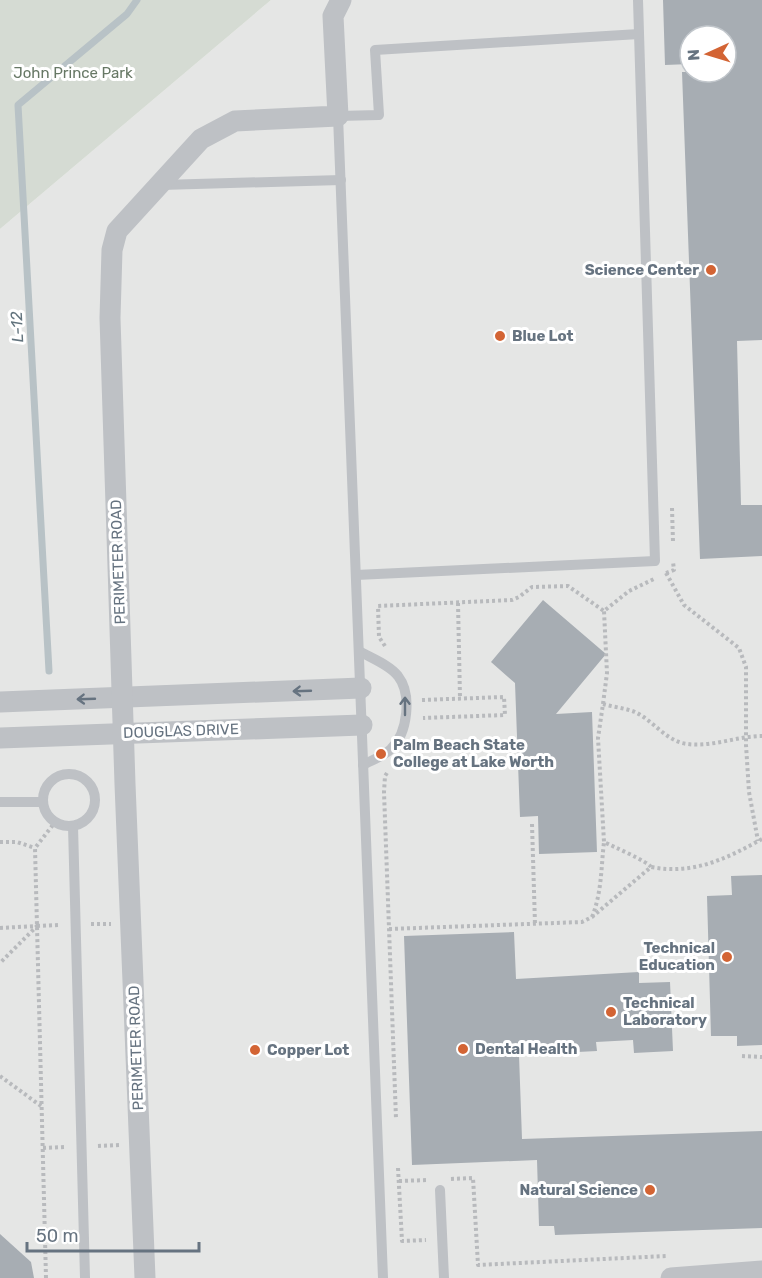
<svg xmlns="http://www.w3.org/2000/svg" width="762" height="1278" font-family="Rubik,sans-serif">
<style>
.built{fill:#e5e6e5;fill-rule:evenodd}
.green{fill:#d5dbd3}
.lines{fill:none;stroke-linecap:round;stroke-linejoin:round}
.stream{stroke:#b8c2c6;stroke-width:7}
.building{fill:#a7adb3}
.path{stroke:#b8babd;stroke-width:4;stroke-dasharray:3 3;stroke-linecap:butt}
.service{stroke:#bec1c5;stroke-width:10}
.minor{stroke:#bec1c5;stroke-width:21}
.oneway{stroke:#667380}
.poi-dot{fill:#d36434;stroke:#fff;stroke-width:2}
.labels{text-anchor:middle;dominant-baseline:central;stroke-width:6;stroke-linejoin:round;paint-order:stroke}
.park-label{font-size:15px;fill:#677865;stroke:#fff}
.poi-label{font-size:15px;font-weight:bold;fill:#667380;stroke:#fff;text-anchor:start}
.street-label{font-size:15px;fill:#667380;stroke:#fff}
.water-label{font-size:16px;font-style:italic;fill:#62737d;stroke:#fff}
</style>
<rect width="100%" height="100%" fill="#f4f5f1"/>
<path class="built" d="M271,0h491v1278h-762v-1049zM690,36h36v36h-36z"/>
<path class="green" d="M0,0h271l-271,229z"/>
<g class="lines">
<path class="stream" d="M49,671l-31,-566 109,-91 10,-14"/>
</g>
<g class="building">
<path d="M663,0h99v340l-25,1 4,164h21v51l-62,3 -18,-487h44v-36h-36v28l-25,1z"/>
<path d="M543,600l63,54 -50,60 36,-2 5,140 -58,2 -1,-38 -18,1 -5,-134 -24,-21z"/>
<path d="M762,875v170l-25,1v-10h-26l-4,-140 25,-1 -1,-19z"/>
<path d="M514,932l2,47 123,-7v11l31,-1 3,69 -39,2 -1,-13 -37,2 1,9 -78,4 3,84 240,-8v97l-207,7 -1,-9h-15l-2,-66 -125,5 -8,-229z"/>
<path d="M0,1234l31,28 3,16h-34z"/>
</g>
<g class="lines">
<g class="path">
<path d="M672,508l1,34"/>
<path d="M666,573l8,-3 -1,-8"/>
<path d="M666,573l18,32 55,43 7,19v78l3,47 9,49"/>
<path d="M458,603l2,95"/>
<path d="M385,646l-6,-9 -1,-31 134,-6 7,-3 13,-10 36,-1 36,25 25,-20 25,-12"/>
<path d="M422,700l82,-3 1,18 -82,3"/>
<path d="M603,704l4,-31 -3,-62"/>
<path d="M387,773l-2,3 -1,16 12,327"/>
<path d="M532,824l3,100"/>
<path d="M0,842h17l18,6"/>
<path d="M651,867c-4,-6 -37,-20 -47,-25l-6,-104 5,-34c10,3 22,4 32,8 17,8 29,26 47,31 26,6 54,-7 80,-7"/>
<path d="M592,917c10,-25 9,-50 12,-75"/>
<path d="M91,924h20"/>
<path d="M37,926l23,-1"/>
<path d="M0,928l37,-2 -37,37"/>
<path d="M389,929l193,-7 10,-5 59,-50c42,8 75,-8 111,-28"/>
<path d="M742,1056l20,1"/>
<path d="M0,1076l41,30"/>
<path d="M98,1146l22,-1"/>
<path d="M43,1148l23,-1"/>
<path d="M398,1168l4,73 24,-1"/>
<path d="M451,1179l22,-1 5,87 188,-9"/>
<path d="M399,1181l29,-1"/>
<path d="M46,1278l-11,-430 21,-27"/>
</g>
<g class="service">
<path d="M161,185l180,-5"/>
<path d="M356,575l299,-14 -17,-561"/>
<path d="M359,651c12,7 31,14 39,25 14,18 10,57 -7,73 -7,7 -19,11 -28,16"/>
<circle cx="69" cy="800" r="26"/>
<path d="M0,802h43"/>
<path d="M73,826l12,452"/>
<path d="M440,1190l4,88"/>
<path d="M383,1278l-45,-1162 41,-1 -4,-65 264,-16"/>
</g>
<g class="minor">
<path d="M0,702l361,-14"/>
<path d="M0,738l362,-13"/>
<path d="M145,1278l-20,-494 -15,-466 2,-68 5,-19 84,-92 34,-18 103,-5 -5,-100 8,-16"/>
<path d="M671,1278l91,-7"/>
</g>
</g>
<defs><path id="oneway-shaft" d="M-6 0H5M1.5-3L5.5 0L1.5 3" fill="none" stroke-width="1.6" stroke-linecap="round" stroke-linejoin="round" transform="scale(1.5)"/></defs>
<g class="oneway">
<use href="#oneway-shaft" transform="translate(302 691) rotate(178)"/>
<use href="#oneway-shaft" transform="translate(86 699) rotate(178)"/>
<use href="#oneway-shaft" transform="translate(405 706) rotate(-90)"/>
</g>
<g class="poi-dot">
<circle cx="711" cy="270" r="6"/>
<circle cx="500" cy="336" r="6"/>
<circle cx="381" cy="754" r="6"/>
<circle cx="727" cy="957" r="6"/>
<circle cx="611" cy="1012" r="6"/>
<circle cx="463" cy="1049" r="6"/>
<circle cx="255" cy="1050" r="6"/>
<circle cx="650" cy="1190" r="6"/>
</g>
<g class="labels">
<g class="park-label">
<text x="73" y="73">John Prince Park</text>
</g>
<g class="poi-label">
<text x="699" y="270" text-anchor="end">Science Center</text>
<text x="512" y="336">Blue Lot</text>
<text x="393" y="745">Palm Beach State<tspan x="393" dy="17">College at Lake Worth</tspan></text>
<text x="715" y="948" text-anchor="end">Technical<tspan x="715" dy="17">Education</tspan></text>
<text x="623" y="1003">Technical<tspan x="623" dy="17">Laboratory</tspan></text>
<text x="475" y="1049">Dental Health</text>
<text x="267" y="1050">Copper Lot</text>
<text x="638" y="1190" text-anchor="end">Natural Science</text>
</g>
<g class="street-label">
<text transform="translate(118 562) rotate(-92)">PERIMETER ROAD</text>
<text transform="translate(181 731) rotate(-2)">DOUGLAS DRIVE</text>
<text transform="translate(136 1048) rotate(-92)">PERIMETER ROAD</text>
</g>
<g class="water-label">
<text transform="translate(17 327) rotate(-93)">L-12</text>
</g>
</g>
<g transform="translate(708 54) rotate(266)"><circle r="28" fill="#ffffff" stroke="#c2c7cc" stroke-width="1.5"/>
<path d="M0-4.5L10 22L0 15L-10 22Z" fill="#d36434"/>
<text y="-9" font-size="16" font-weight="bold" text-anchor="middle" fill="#667380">N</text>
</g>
<path d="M27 1242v9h172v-9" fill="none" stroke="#667380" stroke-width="3"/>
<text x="36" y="1242" font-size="18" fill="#667380" stroke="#ffffff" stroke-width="4.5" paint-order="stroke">50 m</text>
</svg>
